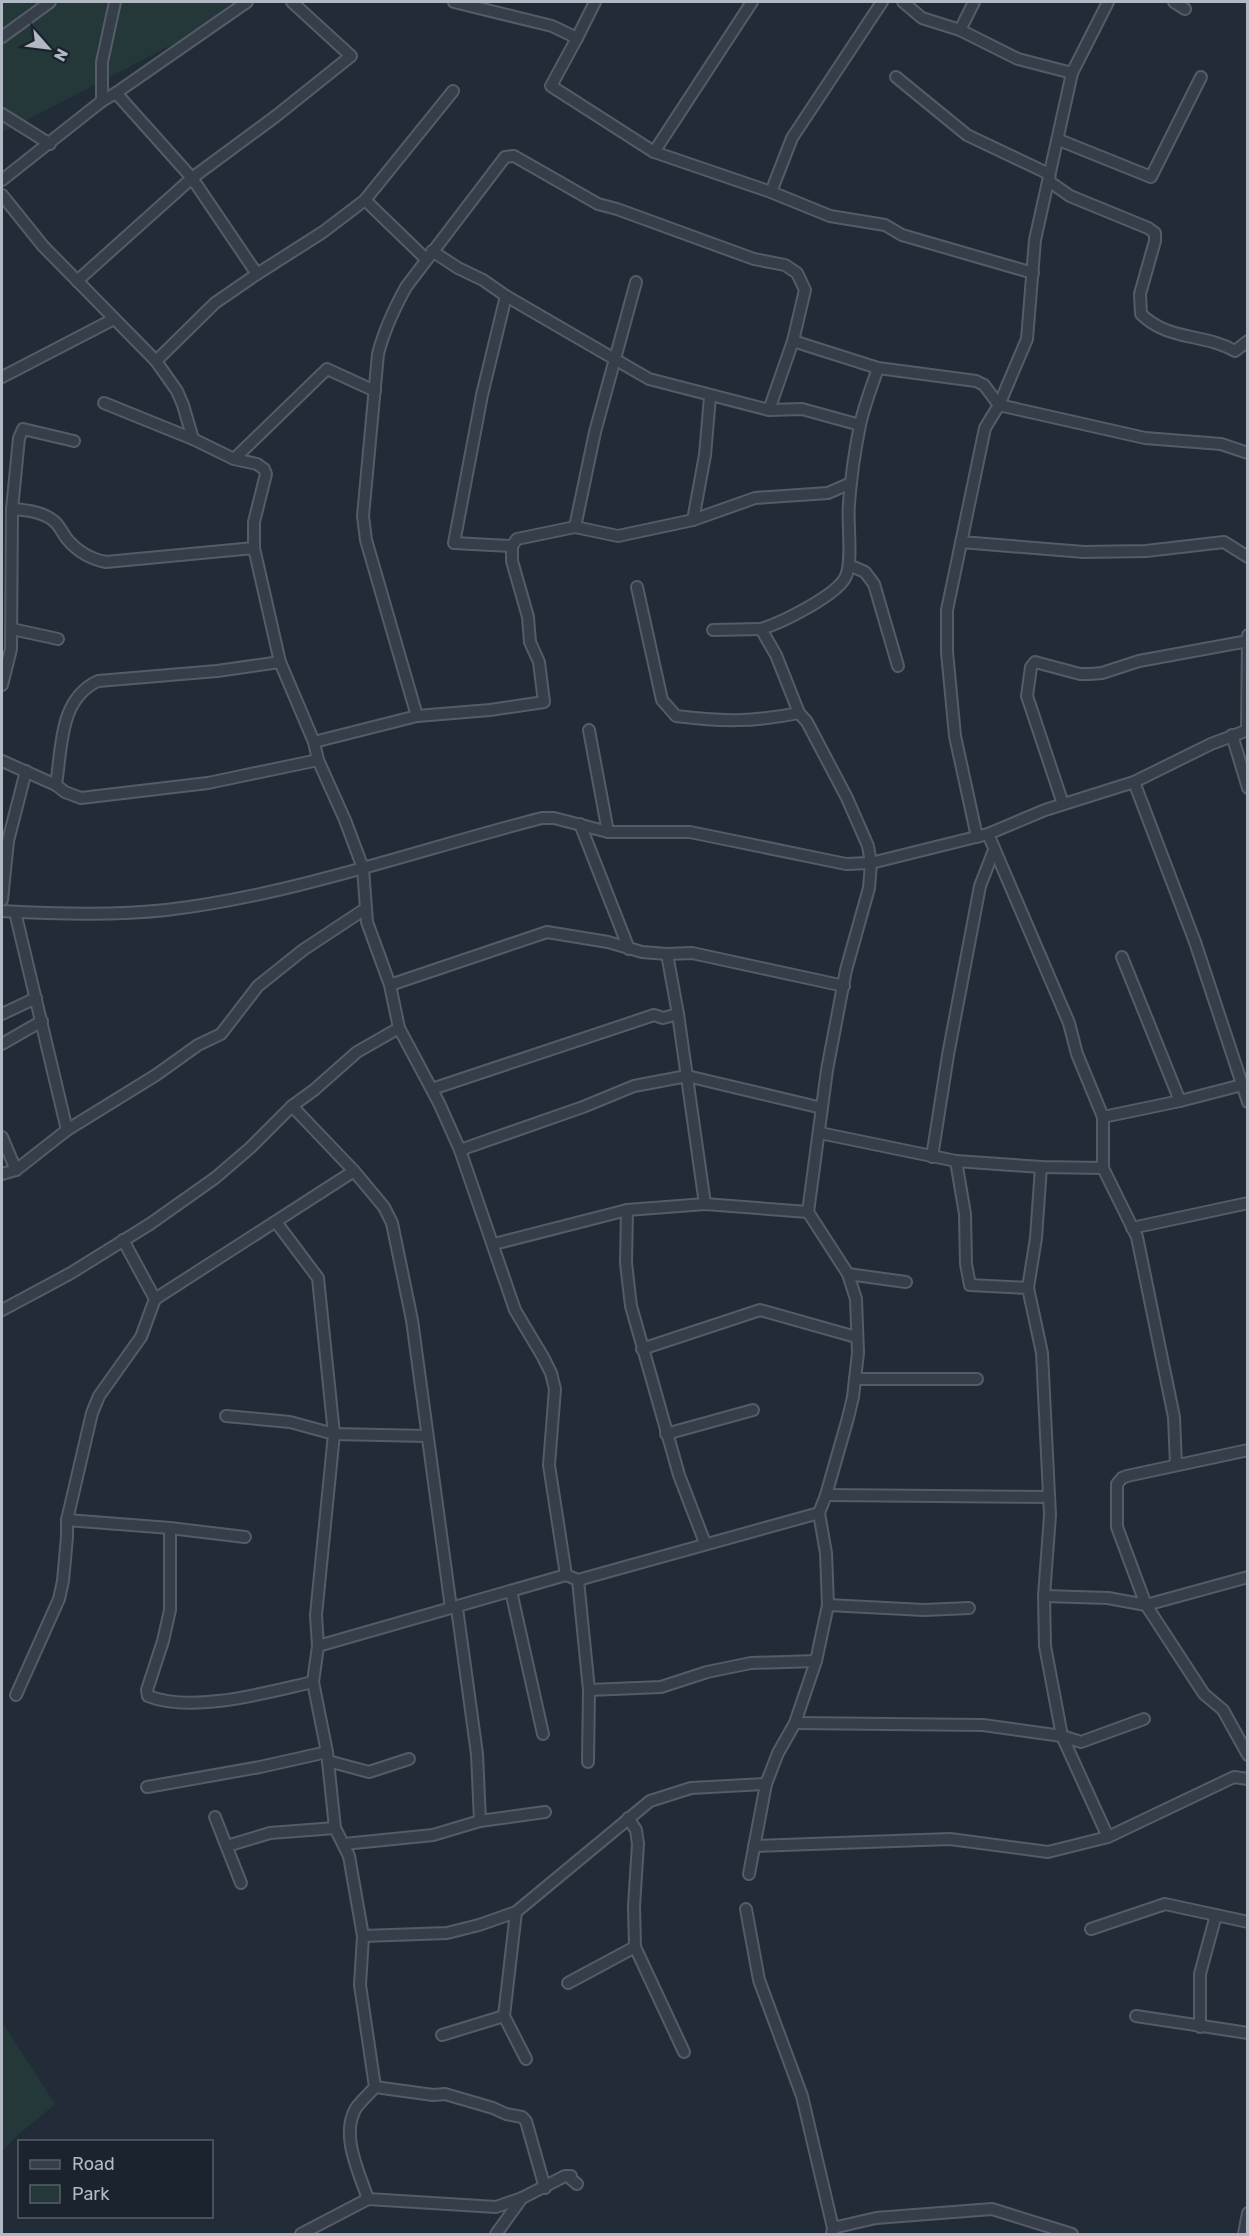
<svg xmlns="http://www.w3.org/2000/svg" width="1249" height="2236" font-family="Rubik,sans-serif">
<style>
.green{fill:#24383a}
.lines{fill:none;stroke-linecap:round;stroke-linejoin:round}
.street-casing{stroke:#545c67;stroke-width:14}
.street{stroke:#363e49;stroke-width:10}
</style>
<rect width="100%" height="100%" fill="#222c39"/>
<g class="green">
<path d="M2,2h252l-252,131z"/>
<path d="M2,2022l53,82 -36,30 -17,17z"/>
</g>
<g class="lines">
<defs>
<g id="street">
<path d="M454,2l98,24 25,12 18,-36"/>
<path d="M903,2l19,16 38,12 58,29 54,14"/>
<path d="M1174,2l11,7"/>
<path d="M960,30l14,-28"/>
<path d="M2,37l48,-35"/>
<path d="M577,38l-26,48 103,66 117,40 59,24 55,9 17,10 131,38"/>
<path d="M896,77l71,58 82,39 1,8 20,14 78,32 7,5v8l-15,53 1,20c27,27 63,19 94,37l13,-10"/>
<path d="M116,93l76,85 65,96"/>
<path d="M102,101v-39l13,-60"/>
<path d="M2,114l48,30"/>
<path d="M1059,140l92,37 50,-100"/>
<path d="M654,152l98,-150"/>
<path d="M2,180l100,-79 14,-8 131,-91"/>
<path d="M771,192l21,-54 90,-136"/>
<path d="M2,195l41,51 113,115 21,30 6,14 10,34 41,20 23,5 7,5 2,5 -12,48v26l26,114 34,80 4,18 27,60 18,48 4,54 23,63 9,43 40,75 21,47 55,160 28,47 8,16 4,16 -6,76 17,110"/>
<path d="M365,200l61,59"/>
<path d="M432,251l26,17 25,12 23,16 143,83 120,31 33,-1 58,16"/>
<path d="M77,281l115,-103 84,-62 75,-60 -59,-54"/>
<path d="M506,296l-24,99 -28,148 58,3"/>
<path d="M793,341l85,27 98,13 8,4 15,20 146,33 76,6 27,9"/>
<path d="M156,361l59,-58 42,-29 66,-42 42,-32 88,-109"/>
<path d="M2,377l112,-58"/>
<path d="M104,403l89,36"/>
<path d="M234,459l93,-90 48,22"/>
<path d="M12,509c15,1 33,3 44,14 4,4 7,11 11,16 11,13 23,20 39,23l148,-14"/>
<path d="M693,520l12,-65 5,-58"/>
<path d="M575,527l20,-95 41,-150"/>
<path d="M961,542l123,10 62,-1 78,-9 24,15"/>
<path d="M849,565l16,7 9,12 24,82"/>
<path d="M637,587l25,113 14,16c47,6 77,6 123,-3"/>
<path d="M12,629l46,10"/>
<path d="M713,630l48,-1"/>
<path d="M280,662l-63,9 -119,10c-39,18 -36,66 -42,104l9,7 16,6 127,-15 110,-23"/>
<path d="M2,685l9,-36 1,-140 7,-71 4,-9 51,12"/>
<path d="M417,716l-51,-176 -3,-24 15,-162c6,-24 16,-45 28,-67l99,-130 9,-1 84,48 19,5 137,50 31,6 12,8 8,17 -12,51 -24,69"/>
<path d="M589,730l19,102"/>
<path d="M1247,730l1,-95"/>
<path d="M1232,735l16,53"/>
<path d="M314,742l103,-26 73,-6 54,-8 -5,-40 -9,-20 -2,-25 -16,-56v-15l5,-7 58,-12 43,9 75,-16 62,-22 73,-5 23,-10"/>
<path d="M2,761l54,24"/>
<path d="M1134,782l61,160 53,160"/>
<path d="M1063,804l-36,-108 4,-29 4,-5 45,12h10l12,-1 37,-12 109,-20"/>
<path d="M580,824l49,125"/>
<path d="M988,834l81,189 8,31 26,63v51l34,69 37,180 2,48"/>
<path d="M977,837l-22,-101 -8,-84v-42l38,-182 14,-23 28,-66 8,-99 37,-167 36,-71"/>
<path d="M2,900l6,-59 18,-70"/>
<path d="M2,911c53,3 110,5 164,-1 128,-15 251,-60 376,-92h12l54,14h82l156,32 25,-1 117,-29 57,-24 89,-28 77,-38 37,-14"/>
<path d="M15,912l52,218"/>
<path d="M667,954l11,60 27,190"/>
<path d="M1122,957l58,144"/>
<path d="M390,985l157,-53 61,10 34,10 25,2 25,-1 152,33"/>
<path d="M2,1014l34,-16"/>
<path d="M2,1044l40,-23"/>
<path d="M432,1089l222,-74 9,3 15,-4"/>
<path d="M292,1106l62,65 30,36 8,16 20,97 39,288"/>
<path d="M1103,1117l77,-16 62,-16"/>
<path d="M820,1133l136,28 85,6 62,1"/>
<path d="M2,1137l14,33"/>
<path d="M460,1150l123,-43 51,-21 53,-10 135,32"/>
<path d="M932,1157l16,-102 32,-169 14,-36"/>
<path d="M956,1161l9,53 1,50 4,21 58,3 14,65 8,162 -6,81 1,50 17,90 46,101"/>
<path d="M2,1174l14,-4 51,-40 89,-55 42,-30 23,-11 37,-48 45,-36 62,-41"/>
<path d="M627,1210l-1,53 5,43 48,169 26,68"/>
<path d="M276,1222l42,56 16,156 -18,181 2,31 -5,36 14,70 8,76 14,28 14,80 -3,49 15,102c-6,7 -14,14 -19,21 -16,27 3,64 12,91"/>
<path d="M1132,1228l116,-25"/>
<path d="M494,1244l133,-34 78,-6 103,8"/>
<path d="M848,1274l58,8"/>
<path d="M1028,1288l8,-50 5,-71"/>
<path d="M155,1299l199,-128"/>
<path d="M2,1310l69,-37 79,-49 65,-46 35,-30 42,-42 22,-16 43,-38 42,-24"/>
<path d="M642,1349l118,-39 96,27"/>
<path d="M855,1379h122"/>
<path d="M226,1416l64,6 44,12 93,2"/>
<path d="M666,1434l87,-24"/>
<path d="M1248,1450l-121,26 -5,2 -5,6v43l29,78 58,89 19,16 25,45"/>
<path d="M826,1495l223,2"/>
<path d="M67,1520l103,8 75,9"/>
<path d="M170,1528v82l-7,31 -16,49 1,6c45,18 120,-4 165,-14"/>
<path d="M578,1580l11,110 -1,72"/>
<path d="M511,1591l32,143"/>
<path d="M1044,1596l64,2 38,7 102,-28"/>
<path d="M828,1605l96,5 45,-2"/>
<path d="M457,1608l20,146 3,67"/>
<path d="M318,1646l248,-71 12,5 241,-67"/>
<path d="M589,1690l72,-3 46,-15 44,-9 65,-2"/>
<path d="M16,1695l43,-96 4,-18 4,-44v-17l25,-107 7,-17 42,-59 14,-38 -32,-59"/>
<path d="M795,1723l188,2 79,11 19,6 63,-23"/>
<path d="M328,1761l41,11 40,-13"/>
<path d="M147,1787l113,-20 67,-15"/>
<path d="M215,1817l26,66"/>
<path d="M628,1818l8,12 2,14 -4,62 1,41 49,105"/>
<path d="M344,1844l89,-9 47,-14 65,-9"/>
<path d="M227,1846l43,-13 65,-5"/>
<path d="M754,1846l196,-7 98,13 60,-15 126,-60 14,2"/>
<path d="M749,1874l17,-90 12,-31 17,-30 21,-62 12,-56 -2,-52 -7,-40 7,-18 22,-77 5,-21 5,-44 -2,-54 -8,-25 -40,-62 19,-142 19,-100 23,-82 2,-25 -3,-17 -21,-48 -40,-76 -8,-9 -23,-58 -15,-26c20,-6 77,-34 85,-53 7,-16 1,-54 3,-73 2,-26 6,-53 11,-78 4,-19 12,-39 18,-57"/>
<path d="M746,1909l13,71 43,116 31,132 -1,6"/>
<path d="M516,1912l-12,104 22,43"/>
<path d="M1091,1929l74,-25 83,18"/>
<path d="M363,1936l84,-3 32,-8 37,-13 134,-111 41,-13 75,-4"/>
<path d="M568,1983l67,-36"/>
<path d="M1136,2016l112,17"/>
<path d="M1200,2027v-53l16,-59"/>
<path d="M442,2035l62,-19"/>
<path d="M375,2087l58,8 12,-1 48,14 13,6 16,3 4,4 19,67"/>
<path d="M833,2228l43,-10 116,-9 80,25"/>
<path d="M301,2234l67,-35 128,8 26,-9"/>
<path d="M496,2234l26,-36 43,-22h6v3l6,5"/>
<path d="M1244,2234l4,-21"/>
</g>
</defs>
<use href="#street" class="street-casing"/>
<use href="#street" class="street"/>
</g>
<rect width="1249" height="2236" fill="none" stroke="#b1b9c5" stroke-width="6"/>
<rect x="18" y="2140" width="195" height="78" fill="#1b232e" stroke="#575f6a" stroke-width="1.5"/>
<rect x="30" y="2160" width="30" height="9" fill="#363e49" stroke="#575f6a" stroke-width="1.5"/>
<text x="72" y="2170" font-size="18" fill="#b1b9c5">Road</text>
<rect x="30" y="2185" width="30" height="18" fill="#24383a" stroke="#575f6a" stroke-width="1.5"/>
<text x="72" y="2200" font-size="18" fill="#b1b9c5">Park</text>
<g transform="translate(48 48) rotate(118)" stroke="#1b232e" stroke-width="4.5" paint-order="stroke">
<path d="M0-4.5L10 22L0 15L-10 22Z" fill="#b1b9c5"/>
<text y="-9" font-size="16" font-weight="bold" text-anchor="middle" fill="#b1b9c5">N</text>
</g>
</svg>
